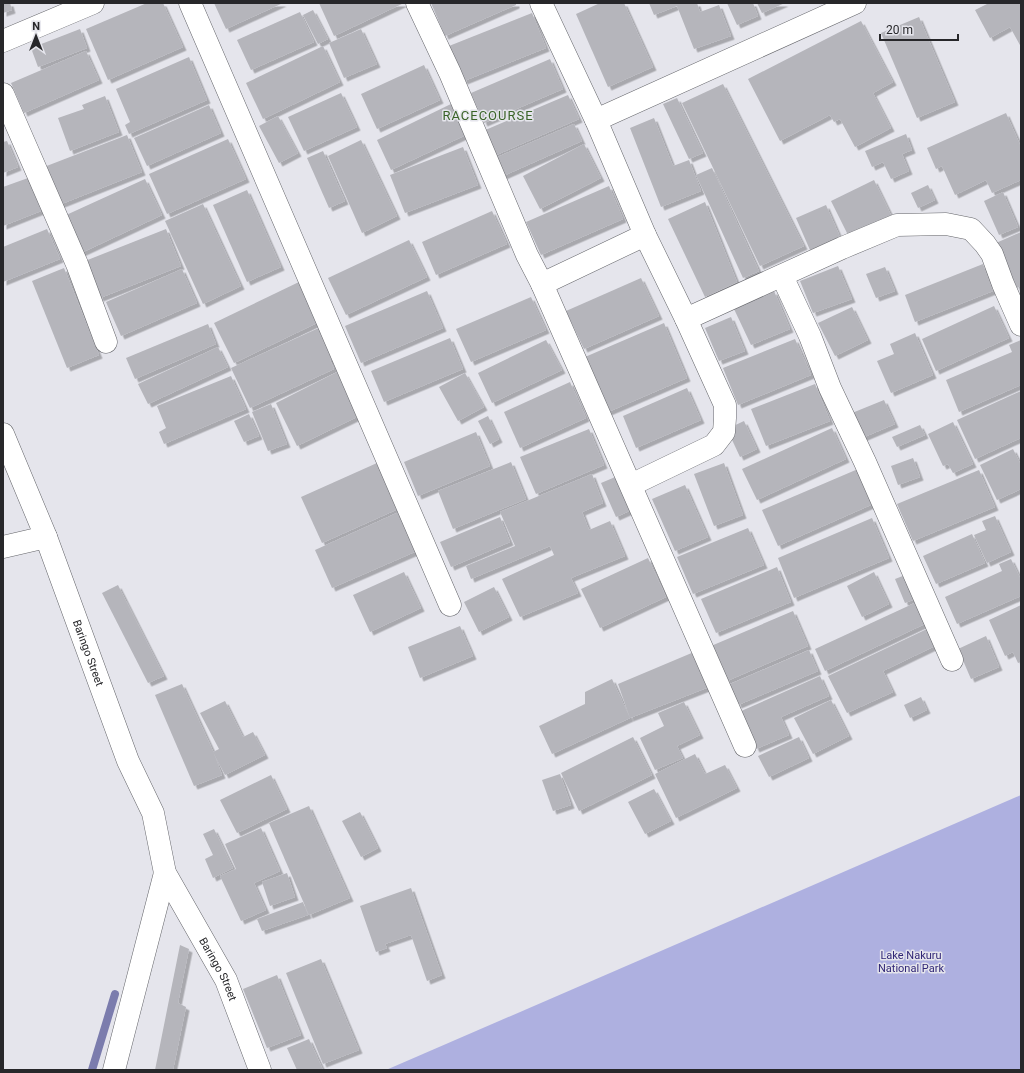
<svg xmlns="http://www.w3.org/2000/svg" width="1024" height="1073" font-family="Roboto,sans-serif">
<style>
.green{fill:#aeb0e0}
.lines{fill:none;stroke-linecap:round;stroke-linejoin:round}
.stream{stroke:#7b7cad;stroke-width:8}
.building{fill:#b5b5bb;filter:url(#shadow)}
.street-casing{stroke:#64656a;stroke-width:23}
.street{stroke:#fff;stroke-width:22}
.labels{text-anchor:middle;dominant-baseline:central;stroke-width:3;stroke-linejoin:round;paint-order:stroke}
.street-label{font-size:11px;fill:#27272a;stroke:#e5e5ec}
.park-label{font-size:11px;fill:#312777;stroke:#e5e5ec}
.quarter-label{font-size:13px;letter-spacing:1px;fill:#3a6328;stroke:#e5e5ec}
</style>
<defs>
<filter id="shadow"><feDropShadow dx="3.5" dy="3.5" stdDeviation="0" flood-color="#0004"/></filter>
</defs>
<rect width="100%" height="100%" fill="#e5e5ec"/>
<path class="green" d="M1021,795v275h-635z"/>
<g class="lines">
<path class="stream" d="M92,1070l23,-76"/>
</g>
<g class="building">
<path d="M3,3h7l2,7 -9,3z"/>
<path d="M147,3h16l20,44 -75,33 -22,-51z"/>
<path d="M214,3h69l-57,26z"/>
<path d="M319,3h85l-70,33z"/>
<path d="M431,3h85v2l-71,31z"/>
<path d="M600,3h24l29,64 -45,20 -32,-73z"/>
<path d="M649,3h48l3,9 19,-7 12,31 -37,13 -17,-43 -23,9z"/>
<path d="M727,3h26l5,13 -21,9z"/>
<path d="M757,3h28l-23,10z"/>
<path d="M989,3h32v44l-11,-20 -20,11 -15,-28z"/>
<path d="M313,10l15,29 -10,5 -15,-29z"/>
<path d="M300,12l14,30 -63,28 -14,-30z"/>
<path d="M532,13l14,35 -82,33 -15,-35z"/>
<path d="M919,17l36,85 -38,16 -36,-85z"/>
<path d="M861,21l32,61 -20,11 18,35 -36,19 -15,-28 -6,3 -4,-7 -50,26 -32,-62z"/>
<path d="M80,29l7,19 -49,19 -7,-19z"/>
<path d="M361,29l16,35 -33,14 -15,-35z"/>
<path d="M323,46l17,36 -77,37 -17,-36z"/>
<path d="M86,51l13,29 -75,33 -13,-30z"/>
<path d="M189,57l18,43 -78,34 -4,-9 5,-3 -14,-33z"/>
<path d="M550,59l13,30 -79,34 -13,-30z"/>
<path d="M424,65l16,35 -63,29 -16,-35z"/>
<path d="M723,84l81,162 -44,20 -78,-163z"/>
<path d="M341,93l16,34 -53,24 -16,-34z"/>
<path d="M568,95l11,24 -85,37 -11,-25z"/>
<path d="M105,96l14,36 -49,19 -12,-33 26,-9 -2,-4z"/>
<path d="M677,98l26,55 -14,6 -26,-55z"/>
<path d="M453,103l15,31 -77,36 -14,-30z"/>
<path d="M209,105l12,28 -74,33 -13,-28z"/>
<path d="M1006,113l15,34v33l-29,13 -6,-13 -31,15 -13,-29 -6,3 -9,-21z"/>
<path d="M278,116l20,37 -19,10 -20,-37z"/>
<path d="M654,118l19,48 16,-6 12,31 -40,16 -31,-79z"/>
<path d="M574,124l8,17 -79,35 -8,-18z"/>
<path d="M906,134l6,16 -10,4 7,17 -18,8 -8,-17 -11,5 -7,-16z"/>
<path d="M127,135l15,37 -83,33 -15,-38z"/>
<path d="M228,139l18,40 -79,35 -18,-40z"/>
<path d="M361,140l36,76 -35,17 -34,-77z"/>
<path d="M7,141l11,26 -15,6v-31z"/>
<path d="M584,144l17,34 -61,31 -17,-33z"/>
<path d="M463,147l15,38 -73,28 -15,-38z"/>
<path d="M323,151l22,50 -16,7 -22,-50z"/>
<path d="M712,168l47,103 -16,7 -47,-103z"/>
<path d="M28,178l13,33 -38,15v-39z"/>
<path d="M145,179l17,36 -81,38 -17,-37z"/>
<path d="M874,180l18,37 -43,20 -18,-36z"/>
<path d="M928,185l7,15 -17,8 -7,-15z"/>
<path d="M609,186l14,33 -82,36 -15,-33z"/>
<path d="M247,190l34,77 -34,15 -34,-77z"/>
<path d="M1003,192l15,35 -19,8 -15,-34z"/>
<path d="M705,202l32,80 -32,15 -37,-78z"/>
<path d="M203,204l38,82 -38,18 -38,-83z"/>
<path d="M826,205l14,32 -30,13 -14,-32z"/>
<path d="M492,211l15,33 -71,31 -14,-33z"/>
<path d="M47,229l13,30 -57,23v-35z"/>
<path d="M166,229l15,37 -81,32 -15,-37z"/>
<path d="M1021,232v54l-4,2 -21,-45z"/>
<path d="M409,240l18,37 -81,38 -18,-37z"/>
<path d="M983,264l10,27 -78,31 -10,-27z"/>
<path d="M838,266l14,33 -39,14 -13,-32z"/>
<path d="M885,267l10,24 -19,7 -10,-24z"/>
<path d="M64,268l35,87 -32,13 -35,-87z"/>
<path d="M182,269l15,34 -76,33 -15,-34z"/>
<path d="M641,278l18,38 -75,33 -18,-38z"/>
<path d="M301,281l20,40 -87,42 -20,-40z"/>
<path d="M427,291l16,37 -82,35 -16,-37z"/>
<path d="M774,291l16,38 -39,16 -17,-36z"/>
<path d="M531,297l15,33 -75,32 -15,-33z"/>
<path d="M994,306l15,32 -73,33 -14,-32z"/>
<path d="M852,307l16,33 -33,16 -17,-33z"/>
<path d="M731,317l14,34 -26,10 -14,-33z"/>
<path d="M664,323l23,55 -79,34 -23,-55z"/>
<path d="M208,324l8,20 -81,35 -9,-21z"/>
<path d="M323,326l15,31 -8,3 4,9 -84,39 -19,-40z"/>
<path d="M915,333l18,42 -42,18 -14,-32 17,-7 -4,-10z"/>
<path d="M450,338l13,31 -79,33 -13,-31z"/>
<path d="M795,339l16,36 -73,30 -15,-37z"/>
<path d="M546,340l16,30 -70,33 -14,-30z"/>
<path d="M1021,340v45l-62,27 -13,-32 66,-28 -3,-7z"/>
<path d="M218,347l10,20 -80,37 -10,-20z"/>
<path d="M337,372l22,44 -62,30 -21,-43z"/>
<path d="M465,373l19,34 -26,14 -19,-34z"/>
<path d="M231,376l15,33 -82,35 -5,-12 7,-4 -9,-22z"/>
<path d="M570,382l16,36 -66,30 -16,-36z"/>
<path d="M815,384l15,37 -64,25 -15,-37z"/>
<path d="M687,388l14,32 -65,28 -13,-32z"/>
<path d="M1021,391v47l-46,21 -18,-39z"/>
<path d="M884,400l11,24 -33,14 -10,-25z"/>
<path d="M271,404l16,40 -19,7 -16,-39z"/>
<path d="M249,414l10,22 -15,6 -10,-21z"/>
<path d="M488,416l11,23 -9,5 -12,-23z"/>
<path d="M744,421l13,28 -17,8 -13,-28z"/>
<path d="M953,422l20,42 -20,9 -5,-9 -5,2 -15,-32z"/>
<path d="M920,425l5,10 -28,12 -5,-10z"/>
<path d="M832,428l14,31 -89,41 -15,-31z"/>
<path d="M589,429l15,36 -68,29 -16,-37z"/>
<path d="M476,432l14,34 -72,30 -14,-34z"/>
<path d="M1013,449l8,16v24l-24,11 -17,-35z"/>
<path d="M913,458l7,19 -22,8 -7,-19z"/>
<path d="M511,462l15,37 -73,30 -15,-38z"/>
<path d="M377,463l21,46 -76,34 -21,-46z"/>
<path d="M724,463l19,52 -29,11 -20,-52z"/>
<path d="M858,469l15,35 -95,42 -16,-36z"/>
<path d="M979,470l16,37 -82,34 -16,-37z"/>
<path d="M592,474l11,29 -21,9 7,18 21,-9 15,35 -54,22 7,15 -58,24 -18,-38 52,-24 -4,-9 -79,33 -5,-13 49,-20 -15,-34z"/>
<path d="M620,475l14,34 -18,8 -15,-34z"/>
<path d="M685,485l23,52 -33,14 -23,-52z"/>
<path d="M399,512l18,39 -85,37 -17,-38z"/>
<path d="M995,516l16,36 -24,11 -13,-28 12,-5 -4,-9z"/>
<path d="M500,517l10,25 -59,25 -11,-25z"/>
<path d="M872,518l17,40 -95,40 -16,-40z"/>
<path d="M748,528l16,37 -71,29 -16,-37z"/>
<path d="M972,534l13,29 -49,21 -13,-28z"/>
<path d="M648,558l18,39 -66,31 -19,-39z"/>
<path d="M1011,559l10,21v16l-64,28 -12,-27 57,-26 -3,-7z"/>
<path d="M777,567l14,35 -75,31 -15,-34z"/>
<path d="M404,572l17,36 -51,24 -17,-37z"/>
<path d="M874,572l15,32 -27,13 -15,-31z"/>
<path d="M908,574l10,24 -13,5 -10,-24z"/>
<path d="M118,585l46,91 -16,7 -46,-90z"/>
<path d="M494,587l15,30 -30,15 -15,-30z"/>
<path d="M919,601l10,21 -104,49 -10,-22z"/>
<path d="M1021,605v57l-3,1 -5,-11 -8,4 -16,-36z"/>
<path d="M793,611l15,35 -81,35 -16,-35z"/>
<path d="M460,626l13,30 -53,22 -12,-31z"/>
<path d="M929,628l8,17 -54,26 10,21 -46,21 -19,-37z"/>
<path d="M986,636l13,31 -28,12 -13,-30z"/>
<path d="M809,650l9,21 -80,34 -8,-21z"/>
<path d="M694,652l15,35 -79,31 -12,-34z"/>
<path d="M820,676l9,20 -48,21 8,18 -33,14 -17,-37z"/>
<path d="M612,679l18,39 -78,36 -13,-28 46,-22v-12z"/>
<path d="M182,684l31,67 9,24 -28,11 -39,-91z"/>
<path d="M921,697l6,13 -17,8 -6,-13z"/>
<path d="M831,700l18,36 -36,18 -19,-36z"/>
<path d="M225,701l18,36 10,-5 12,23 -40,20 -12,-23 6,-3 -19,-36z"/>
<path d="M684,702l16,33 -23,11 6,12 -28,12 -15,-32 24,-12 -6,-13z"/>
<path d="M633,737l19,38 -73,36 -18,-38z"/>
<path d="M799,737l10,21 -40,19 -11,-21z"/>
<path d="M695,754l10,20 20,-9 12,23 -61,30 -21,-44z"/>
<path d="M560,774l11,31 -18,6 -11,-31z"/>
<path d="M271,775l16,34 -50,24 -17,-33z"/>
<path d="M654,789l17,32 -26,13 -17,-32z"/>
<path d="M309,806l41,92 -41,17 -40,-92z"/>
<path d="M360,812l18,36 -17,9 -19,-36z"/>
<path d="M261,828l19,43 -26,12 12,27 -25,11 -21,-45 16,-7 -11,-25z"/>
<path d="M214,829l19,39 -20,10 -8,-19 8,-4 -10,-21z"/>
<path d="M287,873l8,24 -25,9 -8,-24z"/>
<path d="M411,888l31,87 -15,6 -16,-46 -26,9 2,4 -11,4 -16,-46z"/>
<path d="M303,902l5,13 -46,16 -5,-12z"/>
<path d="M180,945l9,4 -11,54 8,4 -13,63h-18z"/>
<path d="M321,959l38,91 -36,14 -37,-91z"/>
<path d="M277,975l24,60 -34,13 -24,-59z"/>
<path d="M309,1039l14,31h-26l-10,-22z"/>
</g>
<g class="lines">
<defs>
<g id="street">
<path d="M190,3l260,602"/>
<path d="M417,3l33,70 77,182 15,29 203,462"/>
<path d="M541,3l55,117 49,115 41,84 39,86v13l-1,14 -10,13 -83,40"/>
<path d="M3,41l90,-38"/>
<path d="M3,94l74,170 29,78"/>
<path d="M596,120l259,-117"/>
<path d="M782,276l28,60 20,52 35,74 87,198"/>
<path d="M542,284l103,-49"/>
<path d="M686,319l156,-71 55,-23 49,-1 25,5 14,15 7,10 11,30 18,41"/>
<path id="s1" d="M3,434l43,103 82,224 25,52 12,60 61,107 34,90"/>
<path d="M3,547l43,-10"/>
<path d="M114,1070l51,-197"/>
</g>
</defs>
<use href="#street" class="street-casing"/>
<use href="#street" class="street"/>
</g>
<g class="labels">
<g class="street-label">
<text stroke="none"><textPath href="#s1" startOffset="235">Baringo Street</textPath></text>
<text stroke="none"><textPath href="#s1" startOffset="579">Baringo Street</textPath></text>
</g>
<g class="park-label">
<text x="911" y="955">Lake Nakuru<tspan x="911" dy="13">National Park</tspan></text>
</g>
<g class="quarter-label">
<text x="488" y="115">RACECOURSE</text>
</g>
</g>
<rect width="1024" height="1073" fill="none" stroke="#27272a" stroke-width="8"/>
<g transform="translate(36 36)" stroke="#e5e5ec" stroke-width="3" paint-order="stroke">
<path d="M0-3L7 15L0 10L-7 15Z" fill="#27272a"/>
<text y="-6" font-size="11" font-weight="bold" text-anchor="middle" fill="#27272a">N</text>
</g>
<path d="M880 34v6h78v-6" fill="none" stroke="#27272a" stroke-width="2"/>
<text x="886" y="34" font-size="12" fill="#27272a" stroke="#e5e5ec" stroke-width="3" paint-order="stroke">20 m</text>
</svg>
